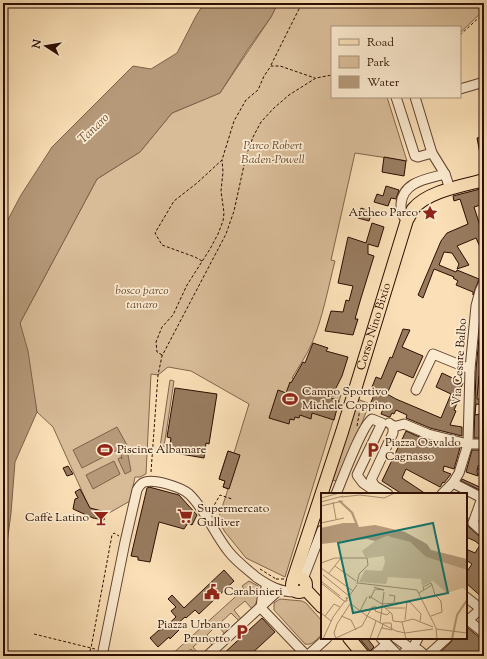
<svg xmlns="http://www.w3.org/2000/svg" width="487" height="659" font-family="'Sorts Mill Goudy',serif">
<style>
.green{fill:#d8bc98;stroke:#82654c}
.water{fill:#b59979;stroke:#7e6149}
.building{fill:#987b5f;stroke:#2c0e00}
.lines{fill:none;stroke-linecap:round;stroke-linejoin:round}
.minor-casing{stroke:#60422e;stroke-width:11}
.major-casing{stroke:#2c0e00;stroke-width:14}
.path{stroke:#2c0e00;stroke-width:1;stroke-dasharray:3 2;stroke-linecap:butt}
.minor{stroke:#fcebd0;stroke-width:9}
.major{stroke:#fbe0b7;stroke-width:12}
.labels{text-anchor:middle;dominant-baseline:central;stroke-width:3.5;stroke-linejoin:round;paint-order:stroke}
.park-label{font-size:12px;font-style:italic;fill:#684b35;stroke:#fcebd0}
.poi-label{font-size:12px;fill:#2c0e00;stroke:#fcebd0;text-anchor:start}
.street-label{font-size:12px;fill:#2c0e00;stroke:#fcebd0}
.water-label{font-size:13px;font-style:italic;fill:#6a4d36;stroke:#fcebd0}
.inset-river{fill:none;stroke:#b59979;stroke-width:2}
.inset-road{fill:none;stroke:#a88c6e;stroke-width:1}
.view{fill:#0f766e;fill-opacity:0.15;stroke:#0f766e;stroke-width:2}
.inset-edge{fill:none;stroke:#2c0e00;stroke-width:2}
</style>
<rect width="100%" height="100%" fill="#fbe0b7"/>
<filter id="stains"><feTurbulence type="fractalNoise" baseFrequency=".005" numOctaves="4"/><feColorMatrix values="0 0 0 0 .2 0 0 0 0 .09 0 0 0 0 .02 0 0 0 .5 -.17"/></filter>
<radialGradient id="worn" r=".72"><stop offset=".6" stop-color="#630" stop-opacity="0"/><stop offset="1" stop-color="#630" stop-opacity=".3"/></radialGradient>
<g class="green">
<path d="M278,3h206v7l-24,23v-6h-128v70h55l20,64 -52,-8 -24,107 4,1c-7,27 -12,56 -23,82 -5,12 -13,23 -20,35l49,17 -56,182 -39,-19 -21,-26 -7,-12 10,-31 -5,-2 2,-6 -6,-2 9,-28 6,2 15,-49 -58,-33 -23,-4 -10,8 -7,-1 -5,100 -6,3h-5l-5,24 -21,12 -19,-4 -37,-82 -16,-15 -17,-89 77,-144 43,-27 32,-39 48,-20 51,-76z"/>
<path d="M170,380l4,1 -10,66h-4z"/>
<path d="M357,399l11,4 -2,9 -20,55 -9,14 -6,-1z"/>
<path d="M249,581l9,5 2,7 -7,17 -8,-9 -11,9 8,10 -2,2 -9,-9 -11,10 8,8 -3,3 -8,-9 -10,10 8,9 -2,2 -9,-9 -11,10 7,9h-3l-6,-7 -8,7h-13l74,-67 -2,-3z"/>
<path d="M280,599l22,2 4,2 16,18v13c-5,5 -10,12 -17,10l-31,-34v-7z"/>
</g>
<g class="water">
<path d="M204,3h74l-7,14 -23,32 -28,44 -48,20 -32,39 -43,27 -77,144 8,28 9,61 -22,50 -4,51 -8,60v-344l18,-34 31,-48 81,-81 18,3 26,-16 19,-37z"/>
<path d="M117,427l10,18 -45,23 -9,-18z"/>
<path d="M126,452l2,3 3,16 -6,3 -7,-15 3,-2 1,2 -1,-5z"/>
<path d="M114,461l6,13 -27,15 -7,-14z"/>
</g>
<g class="building">
<path d="M484,136v28h-2l-5,-26z"/>
<path d="M384,157l22,4 -2,15 -22,-4z"/>
<path d="M386,186l13,4 -3,9 -5,-1 -3,8 -14,-4 3,-8 6,2z"/>
<path d="M484,188v16l-10,3 10,31v18l-8,-18 -19,8 12,19 -12,4 2,-5 -7,-11 -8,-1 -5,13 17,7 1,-2 22,9 -6,16v-3l-17,-7 2,-4 -5,-3 1,-1 -20,-8 -11,29 -5,-3 23,-54 6,-8 21,-9 -8,-25 -6,2 -1,-5z"/>
<path d="M361,208l11,4 -3,9 -11,-3z"/>
<path d="M372,223l12,4 -6,20 -10,-3v10l6,2 -13,42 -6,21h3l-5,16 -28,-4 6,-20 12,1 3,-12 3,1 4,-15 -15,-3 10,-46 18,6z"/>
<path d="M484,299v59l-3,18h-2l-2,23h7v6l-8,-1 -1,11 5,-1 3,24h-9l2,-69 6,-62z"/>
<path d="M403,329l7,1 -8,17 21,9 -10,22 -16,-7 -10,23 9,5 45,19 10,-24 -15,-7 6,-14 21,10 -5,11 2,1v2l-6,13 2,1 -6,14 12,2v9l-32,-8 -24,-10 1,-3 -11,-5 -2,4 -2,-1 -2,4h-1l-8,-3 2,-5 -13,-5 7,-15 -5,-2 4,-10 5,2 9,-22 2,1z"/>
<path d="M313,343l15,5 -2,3 22,6 -6,19 -11,22 8,3 -5,19 -22,-7 -1,6 -11,-4 -1,3 -4,-1 -1,3 -4,-1 -1,5 -20,-6 9,-28 8,3 4,-11 1,1 12,-21 2,1z"/>
<path d="M175,388l42,6 -8,50 -3,-1 -2,15 -35,-6 2,-14 -4,-1z"/>
<path d="M406,431l20,9 34,8 -6,21 -10,-3 -1,5 8,3 -7,9 -1,-1 -3,5 -34,-18 -4,9 24,16h-24l-20,-13z"/>
<path d="M472,450h12v12l-4,2 -2,2 -1,5 1,5 -12,-4z"/>
<path d="M228,451l12,4 -11,34 -6,-2 2,-6 -6,-2z"/>
<path d="M68,466l5,8 -6,2 -4,-8z"/>
<path d="M462,479l22,10v3l-23,-11z"/>
<path d="M149,487l30,8 18,20 -5,10 -4,-2 -4,6 -25,-7 -9,40 -12,-2v-3l-7,-1 16,-68z"/>
<path d="M80,489l10,19 16,4 -2,8 -11,-2 -20,-9 2,-10 3,-1 -3,-6z"/>
<path d="M468,518l-1,6 2,3 11,10 4,2v60l-18,-16v-10l6,-9 -6,-4v-11l9,4 5,-8 -5,-4 -9,-4v-15z"/>
<path d="M224,570l10,11 -35,33 -4,-4 -9,8 -1,-1 -10,9 4,4 -9,9 -1,-2 -11,10 -8,-9 9,-8 4,-1 13,-12 -5,-6 5,-4 -8,-8 4,-4 12,13z"/>
<path d="M262,618l13,14 -26,24h-28z"/>
<path d="M466,628h2l12,10 4,1v10l-3,4 3,3h-48l15,-14 2,-4h13z"/>
<path d="M359,638h8l7,9 -4,4z"/>
</g>
<g class="lines">
<defs>
<g id="minor">
<path d="M460,89l24,-7"/>
<path d="M396,97l19,59 3,1 14,-4"/>
<path d="M415,97l17,56 13,21 5,15"/>
<path d="M407,220c-6,-5 -6,-8 -6,-16 2,-23 27,-25 44,-30"/>
<path d="M416,390l17,-36 37,15"/>
<path d="M393,426h4l7,-2 24,10 40,10h16"/>
<path d="M483,472l1,-4"/>
<path d="M453,483l31,16"/>
<path d="M336,494c6,-14 26,-69 36,-75l10,4 -25,52 6,8 16,11"/>
<path d="M388,494l-13,-8 -4,-6 22,-47v-7l-4,-3"/>
<path d="M442,494l11,-11 6,-10 9,-29 2,-75 6,-63 4,-15 4,-9"/>
<path d="M482,498l-9,25 11,10"/>
<path d="M303,579l19,-49"/>
<path d="M466,597l15,12"/>
<path d="M261,608l46,48"/>
<path d="M261,608l1,-9 5,-14"/>
<path d="M468,620l16,13"/>
<path d="M466,622l18,-16"/>
<path d="M381,638l18,18"/>
<path d="M396,638l14,10"/>
<path d="M413,648l5,-10"/>
<path d="M102,656l23,-114 12,-52c2,-4 4,-7 8,-8 10,-3 36,5 44,12 17,16 25,40 40,58 8,10 18,17 27,25 13,9 24,15 39,15"/>
<path d="M207,656l72,-66"/>
<path d="M307,656l20,-18"/>
<path d="M373,656l14,-12"/>
<path d="M402,656c5,-10 17,-10 22,0"/>
<path d="M427,656l20,-18"/>
</g>
<g id="major">
<circle cx="299" cy="585" r="7"/>
<path id="s1" d="M293,580l49,-148 65,-212c2,-3 4,-7 6,-11 15,-18 49,-23 71,-29"/>
<path d="M305,589l17,18"/>
<path d="M349,638l15,18"/>
</g>
</defs>
<use href="#minor" class="minor-casing"/>
<use href="#major" class="major-casing"/>
<g class="path">
<path d="M460,35l24,-22"/>
<path d="M271,65l31,-62"/>
<path d="M202,261l-7,-4 -33,-12 -7,-12 19,-32 23,-18 25,-23 12,-39 12,-21 12,-10 6,-14 7,-10h9l35,12"/>
<path d="M162,355l-5,-3 -1,-10 6,-15 11,-12 14,-30 23,-36 8,-15 5,-13 1,-8 -3,-22 2,-19 -1,-12"/>
<path d="M357,426l2,-11v-3"/>
<path d="M151,472l7,-97 4,-19 64,-122 8,-23 12,-55 7,-19 8,-15 13,-14 15,-13 27,-17 16,-3"/>
<path d="M212,509l8,-14 12,4"/>
<path d="M260,569l16,10"/>
<path d="M276,579h9"/>
<path d="M34,634l61,15"/>
<path d="M88,656l3,-8 21,-113 2,-2 5,3"/>
</g>
<use href="#minor" class="minor"/>
<use href="#major" class="major"/>
</g>
<defs>
<symbol id="sight-bare" viewBox="-9 -9 18 18"><path d="M0-6L1.8-2.2L6-1.7L2.9 1.2L3.7 5.4L0 3.3L-3.7 5.4L-2.9 1.2L-6-1.7L-1.8-2.2Z" fill="#8f2418" stroke="#fcebd0" stroke-width="2.5" paint-order="stroke"/></symbol>
<symbol id="stadium-bare" viewBox="-9 -9 18 18"><path d="M0-5a6.5 5 0 1 0 0 10a6.5 5 0 1 0 0-10ZM-3.5-1.8h7v3.6h-7Z" fill="#8f2418" stroke="#fcebd0" stroke-width="2.5" paint-order="stroke"/></symbol>
<symbol id="parking-bare" viewBox="-9 -9 18 18"><path d="M-3.5-5.5H1a3.5 3.5 0 0 1 0 7H-1V5.5H-3.5ZM-1-3.4V-.6H.8a1.4 1.4 0 0 0 0-2.8Z" fill="#8f2418" stroke="#fcebd0" stroke-width="2.5" paint-order="stroke"/></symbol>
<symbol id="supermarket-bare" viewBox="-9 -9 18 18"><path d="M-6-5.5h2.5l.6 2H6L4.5 2H-2.5L-4.4-4H-6ZM-1.5 3.2a1.3 1.3 0 1 0 .1 0ZM3 3.2a1.3 1.3 0 1 0 .1 0Z" fill="#8f2418" stroke="#fcebd0" stroke-width="2.5" paint-order="stroke"/></symbol>
<symbol id="bar-bare" viewBox="-9 -9 18 18"><path d="M-6-5H6L.8 .8V4.5H3.5V6h-7V4.5H-.8V.8Z" fill="#8f2418" stroke="#fcebd0" stroke-width="2.5" paint-order="stroke"/></symbol>
<symbol id="civic-bare" viewBox="-9 -9 18 18"><path d="M-.6-6.5H3V-4.5H.6V-3L4-1V1h2V6H-6V1h2V-1L-.6-3ZM-1.2 2.5V6h2.4V2.5Z" fill="#8f2418" stroke="#fcebd0" stroke-width="2.5" paint-order="stroke"/></symbol>
</defs>
<g fill-rule="evenodd">
<use href="#sight-bare" x="419" y="202" width="22" height="22"/>
<use href="#stadium-bare" x="279" y="388" width="22" height="22"/>
<use href="#stadium-bare" x="94" y="439" width="22" height="22"/>
<use href="#parking-bare" x="362" y="439" width="22" height="22"/>
<use href="#supermarket-bare" x="174" y="505" width="22" height="22"/>
<use href="#bar-bare" x="90" y="507" width="22" height="22"/>
<use href="#civic-bare" x="201" y="581" width="22" height="22"/>
<use href="#parking-bare" x="231" y="621" width="22" height="22"/>
</g>
<g class="labels">
<g class="park-label">
<text x="273" y="146">Parco Robert<tspan x="273" dy="14">Baden-Powell</tspan></text>
<text x="142" y="291">bosco parco<tspan x="142" dy="14">tanaro</tspan></text>
</g>
<g class="poi-label">
<text x="418" y="213" text-anchor="end">Archeo Parco</text>
<text x="302" y="392">Campo Sportivo<tspan x="302" dy="14">Michele Coppino</tspan></text>
<text x="385" y="443">Piazza Osvaldo<tspan x="385" dy="14">Cagnasso</tspan></text>
<text x="117" y="450">Piscine Albamare</text>
<text x="197" y="509">Supermercato<tspan x="197" dy="14">Gulliver</tspan></text>
<text x="89" y="518" text-anchor="end">Caffè Latino</text>
<text x="224" y="592">Carabinieri</text>
<text x="230" y="625" text-anchor="end">Piazza Urbano<tspan x="230" dy="14">Prunotto</tspan></text>
</g>
<g class="street-label">
<text stroke="none"><textPath href="#s1" startOffset="266">Corso Nino Bixio</textPath></text>
<text transform="translate(460 362) rotate(-86)">Via Cesare Balbo</text>
</g>
<g class="water-label">
<text transform="translate(94 129) rotate(-44)">Tanaro</text>
</g>
</g>
<g transform="translate(321 493)">
<rect width="146" height="146" fill="#fbe0b7"/>
<path d="M66,43l23,6 16,15 41,13v21l-4,-3 -16,5 -14,-12 -11,5 -1,-7 -33,-2 -2,7 -27,-2 6,-12 17,1 3,-9 -1,-6 -15,2 -4,-1 -3,-6 13,-10z" fill="#d8bc98"/>
<path d="M19,7l13,12 6,15 16,-2 30,7 22,12 4,6 36,9v11l-41,-13 -16,-15 -23,-6 -12,5 -8,-2 -46,5v-16l22,-5h12l-4,-10 -13,-12z" fill="#b59979"/>
<path class="inset-river" d="M131,146l5,-24 10,-15"/>
<path class="inset-road" d="M20,4l19,-2 24,3 11,-5M0,5l19,-5M0,9l22,-6M12,9l3,17M0,13l22,-5M0,30l23,-5M0,70l14,-5h32l1,7 -9,9 -2,10M14,73l21,15M0,75l32,23M8,80l12,-15M2,82l26,21M0,88l19,15M0,90l23,18h3l-1,-4M37,90l59,7 19,38 1,11M103,97l-1,-3 8,-4 1,2M98,100l13,-8M68,102l6,1 -1,6M50,104l4,-8 9,1 -10,-3M26,106l10,-14M49,106l-1,-3 13,8 28,-2 11,12 -1,7M30,111l16,12 29,15 9,2 28,-4M55,114l-1,4 12,4 3,-3M63,114l8,7 1,7 9,1M65,115h19M39,118l7,-14M0,120l10,8M4,123l9,-12 6,3M20,123l10,4 5,10M110,123l11,-4 -1,-11 -6,-6 -3,-10M84,127l2,-19M81,129l11,-3 20,8M81,129l4,17M59,130l4,-31M62,130h8l1,7 -10,-2zM115,136l31,4M15,145l26,-12 10,-19h4M2,146l10,-22 12,-16M15,146l-2,-6 3,-9 13,-20M49,146l6,-18M56,146l5,-12"/>
<path class="view" d="M112,30l15,70 -95,20 -15,-70z"/>
<rect width="146" height="146" class="inset-edge"/>
</g>
<rect width="487" height="659" fill="none" stroke="#fbe0b7" stroke-width="16"/>
<rect x="4" y="4" width="479" height="651" fill="none" stroke="#2c0e00" stroke-width="2"/>
<rect x="8" y="8" width="471" height="643" fill="none" stroke="#2c0e00"/>
<rect x="331" y="26" width="130" height="72" fill="#fcebd0" stroke="#a9937d"/>
<rect x="339" y="39" width="20" height="6" fill="#fbe0b7" stroke="#a9937d"/>
<text x="367" y="46" font-size="12" fill="#2c0e00">Road</text>
<rect x="339" y="56" width="20" height="12" fill="#d8bc98" stroke="#a9937d"/>
<text x="367" y="66" font-size="12" fill="#2c0e00">Park</text>
<rect x="339" y="76" width="20" height="12" fill="#b59979" stroke="#a9937d"/>
<text x="367" y="86" font-size="12" fill="#2c0e00">Water</text>
<g transform="translate(46 46) rotate(282)" stroke="#fcebd0" stroke-width="3" paint-order="stroke">
<path d="M0-3L7 15L0 10L-7 15Z" fill="#2c0e00"/>
<text y="-6" font-size="11" font-weight="bold" text-anchor="middle" fill="#2c0e00">N</text>
</g>
<rect width="100%" height="100%" filter="url(#stains)"/>
<rect width="100%" height="100%" fill="url(#worn)"/>
</svg>
